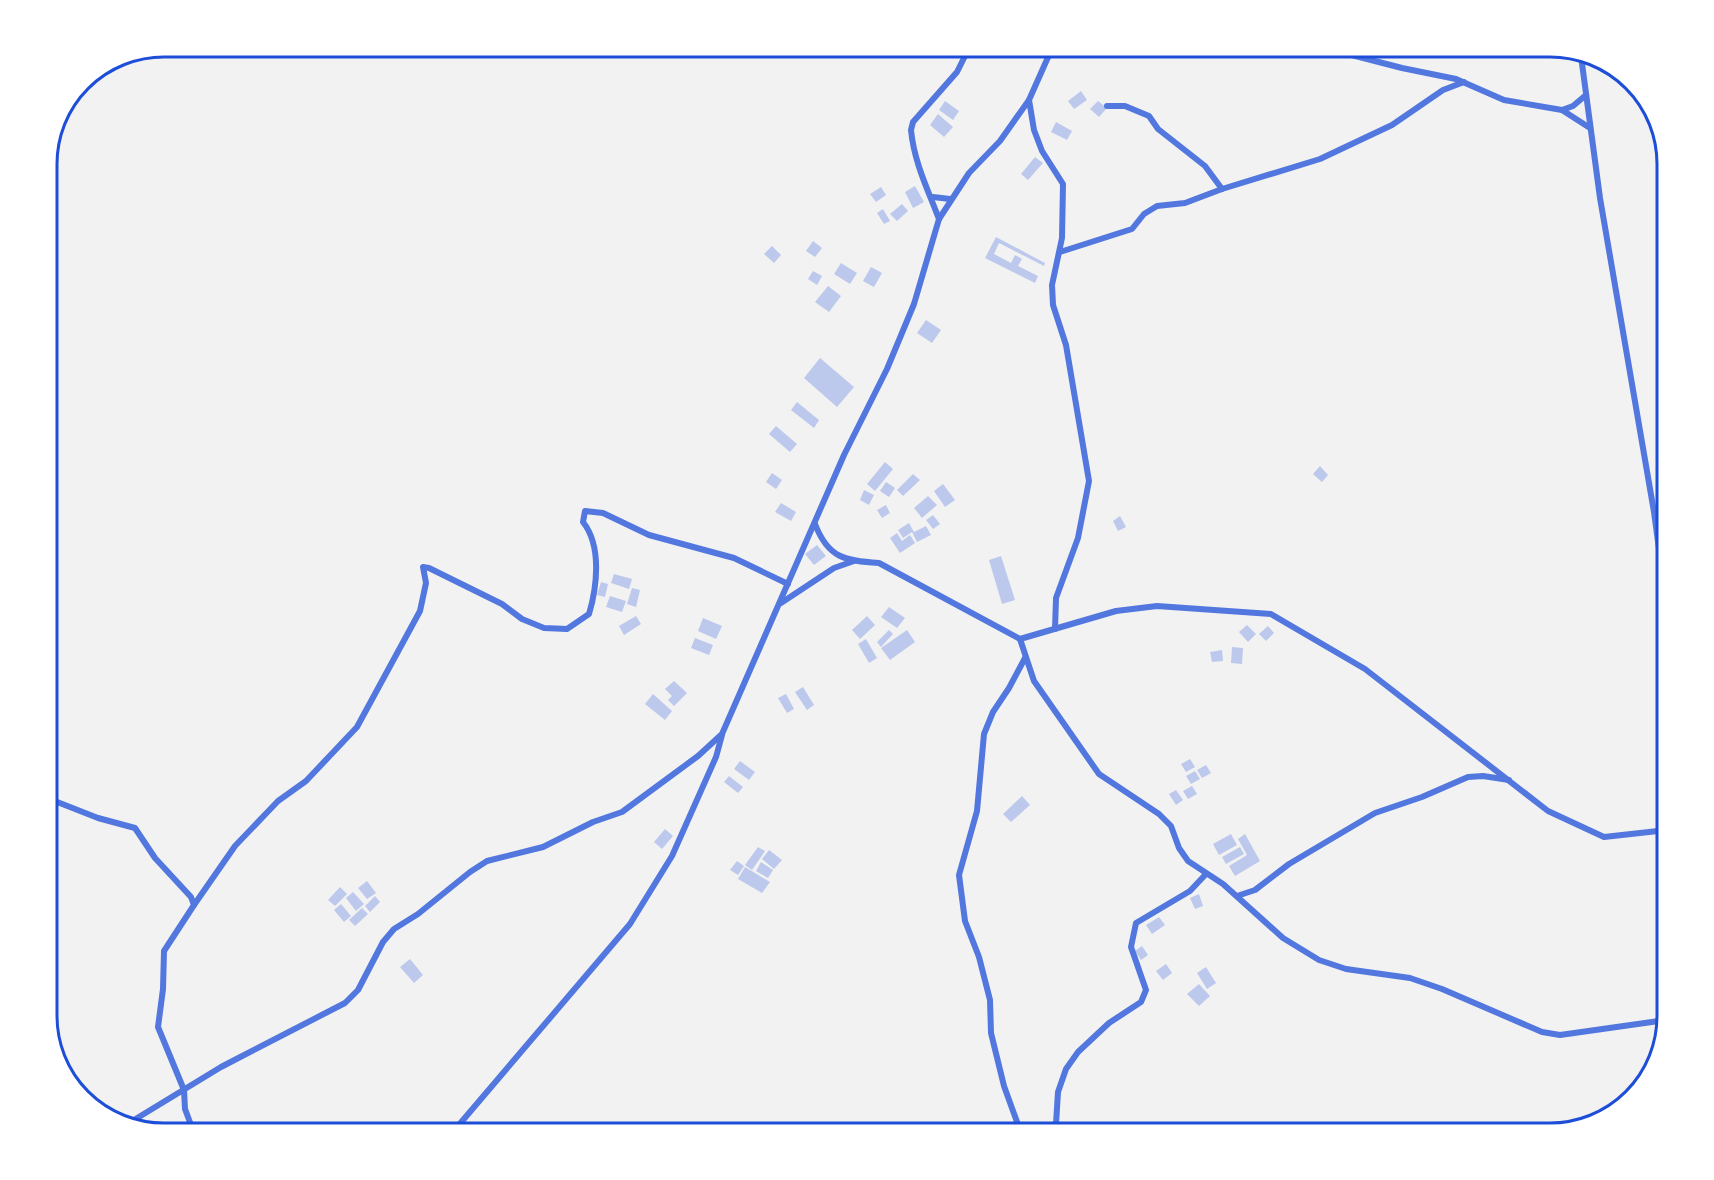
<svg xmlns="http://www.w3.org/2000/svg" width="1714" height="1180" font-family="Barlow,sans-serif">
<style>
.building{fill:#bdc9ec}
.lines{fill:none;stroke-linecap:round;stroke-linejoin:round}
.minor{stroke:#5277de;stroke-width:6}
.rim{fill:none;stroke:#1d4ed8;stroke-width:3}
</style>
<rect width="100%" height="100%" fill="#f2f2f2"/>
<g class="building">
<path d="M1081,91l6,9 -13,9 -6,-8z"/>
<path d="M945,101l14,10 -6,9 -14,-10z"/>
<path d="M1098,101l9,7 -8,9 -9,-8z"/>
<path d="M938,114l15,13 -9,10 -14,-12z"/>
<path d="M1056,122l16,9 -5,9 -16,-8z"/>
<path d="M1035,157l8,6 -15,17 -7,-6z"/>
<path d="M915,186l9,16 -11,6 -8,-16z"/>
<path d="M881,187l5,8 -10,7 -6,-8z"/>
<path d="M902,204l6,7 -11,10 -7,-7z"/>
<path d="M883,209l7,12 -6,3 -7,-11z"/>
<path d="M996,237l49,26 -1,3 -45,-23 -5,11 17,9 4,-8 7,4 -4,7 20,10 -3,7 -50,-25z"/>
<path d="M813,241l9,7 -7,9 -9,-6z"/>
<path d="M772,246l9,9 -7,8 -10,-9z"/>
<path d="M841,263l16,10 -7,11 -16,-10z"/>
<path d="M871,267l11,6 -8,14 -11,-6z"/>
<path d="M813,271l9,5 -5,9 -9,-6z"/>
<path d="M828,286l13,10 -12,16 -14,-10z"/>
<path d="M926,320l15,10 -9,13 -15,-10z"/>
<path d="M820,358l34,29 -17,20 -33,-29z"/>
<path d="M797,402l22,18 -5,8 -23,-18z"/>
<path d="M776,426l21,18 -7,8 -21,-18z"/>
<path d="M885,462l8,7 -18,22 -8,-7z"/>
<path d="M1320,466l8,9 -6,7 -9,-8z"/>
<path d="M772,473l10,7 -6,9 -10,-7z"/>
<path d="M913,474l7,6 -17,16 -6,-6z"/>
<path d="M886,482l9,6 -6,9 -9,-6z"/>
<path d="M943,484l12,16 -10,7 -11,-16z"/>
<path d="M864,490l10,5 -5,10 -9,-5z"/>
<path d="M928,496l9,9 -15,13 -8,-10z"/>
<path d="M781,503l15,9 -5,9 -16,-9z"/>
<path d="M886,505l4,8 -8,5 -5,-8z"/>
<path d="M933,515l7,9 -7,5 -7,-9z"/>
<path d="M1120,516l6,11 -8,4 -5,-10z"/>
<path d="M909,523l5,9 12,-6 5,9 -14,7 -5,-10 -9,6 -5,-8z"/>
<path d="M897,533l5,8 8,-6 5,8 -15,10 -10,-15z"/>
<path d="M817,545l9,11 -12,9 -9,-11z"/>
<path d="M1001,556l14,44 -13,4 -13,-44z"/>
<path d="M614,574l18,5 -3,10 -18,-6z"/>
<path d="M601,582l7,2 -3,13 -8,-2z"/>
<path d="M632,588l8,2 -4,17 -9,-3z"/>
<path d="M610,596l16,5 -4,11 -16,-5z"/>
<path d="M889,607l16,11 -8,10 -16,-11z"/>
<path d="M636,616l5,8 -17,11 -5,-9z"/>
<path d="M867,616l8,9 -15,14 -8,-9z"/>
<path d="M703,618l19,8 -6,13 -18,-8z"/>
<path d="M1247,625l9,9 -8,8 -9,-10z"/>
<path d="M1268,626l6,7 -8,8 -7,-7z"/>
<path d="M889,630l4,4 -12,13 -4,-5z"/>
<path d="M907,630l8,12 -25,18 -9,-12z"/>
<path d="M695,638l18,7 -4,10 -18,-7z"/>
<path d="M866,639l11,19 -8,5 -11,-19z"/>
<path d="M1232,647l11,1 -1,16 -11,-1z"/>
<path d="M1222,650l1,11 -11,1 -2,-10z"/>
<path d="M674,681l13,12 -13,13 -6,-6 4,-4 -7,-7z"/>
<path d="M803,687l11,18 -7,5 -12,-18z"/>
<path d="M653,694l19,17 -7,9 -20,-16z"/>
<path d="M786,694l8,15 -7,4 -9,-15z"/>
<path d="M1190,759l5,8 -9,5 -5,-8z"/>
<path d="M740,761l15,11 -6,8 -15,-11z"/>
<path d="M1206,765l5,8 -9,5 -5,-8z"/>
<path d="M1195,771l5,8 -9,5 -5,-8z"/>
<path d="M729,776l14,11 -5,6 -14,-11z"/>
<path d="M1192,786l5,8 -9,5 -5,-8z"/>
<path d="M1176,790l7,10 -7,5 -7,-11z"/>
<path d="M1022,796l8,9 -19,17 -8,-8z"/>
<path d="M665,829l8,7 -11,13 -8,-7z"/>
<path d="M1231,834l6,11 -18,10 -6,-11z"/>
<path d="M1245,834l15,27 -25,15 -6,-10 18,-11 -9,-16z"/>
<path d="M758,847l7,4 -13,19 -7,-5z"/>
<path d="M1240,847l4,7 -18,10 -4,-7z"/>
<path d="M769,850l13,10 -8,9 -12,-10z"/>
<path d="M737,861l7,5 -6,9 -8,-5z"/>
<path d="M761,862l12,8 -5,8 -12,-7z"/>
<path d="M745,867l25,15 -8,11 -24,-14z"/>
<path d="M367,881l9,12 -9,6 -9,-11z"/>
<path d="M340,887l7,7 -12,12 -7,-6z"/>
<path d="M353,892l11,12 -8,7 -10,-13z"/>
<path d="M1199,894l4,12 -8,3 -5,-11z"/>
<path d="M375,896l5,6 -10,10 -5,-6z"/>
<path d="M341,904l10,12 -7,6 -10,-12z"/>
<path d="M362,908l6,6 -13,12 -6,-6z"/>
<path d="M1159,917l6,8 -13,9 -6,-9z"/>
<path d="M1142,946l6,9 -7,5 -6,-9z"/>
<path d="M410,959l13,16 -9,8 -14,-16z"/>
<path d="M1166,964l6,9 -9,7 -7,-9z"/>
<path d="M1206,967l10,16 -9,6 -10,-16z"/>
<path d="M1199,984l11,12 -11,10 -12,-12z"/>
</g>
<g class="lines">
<g class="minor">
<path d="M1274,46l66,6 62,16 54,11 48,21 58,10 28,18"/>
<path d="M1581,56l19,142 54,314 13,96"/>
<path d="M1029,100l5,30 8,21 21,33 -1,54 -10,47 1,20 13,40 23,136 -11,57 -22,60 -1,31"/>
<path d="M1107,106h18l24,10 9,13 47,37 17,23"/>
<path d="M1562,110l11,-4 13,-11"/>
<path d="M933,197l17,2"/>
<path d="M939,219c-11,-29 -25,-57 -28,-89l2,-8 44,-50 13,-26"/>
<path d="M1060,252l72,-23 12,-15 13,-8 28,-3 37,-14 98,-30 72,-34 51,-35 21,-8"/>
<path d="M815,524c13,34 30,37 64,39l141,76 96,-28 41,-5 114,8 94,55 183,142 56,26 63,-7"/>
<path d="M781,603l53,-35 20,-7"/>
<path d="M1020,639l14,42 65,93 60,40 12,12 8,22 9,13 35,23 60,54 36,22 27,9 64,9 32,11 100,43 18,3 106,-15"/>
<path d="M47,798l51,20 37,10 20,30 36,39 3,8 -30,46 -1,38 -5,38 26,63 1,19 9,24"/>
<path d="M1237,896l18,-6 34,-26 86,-51 47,-16 46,-20 15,-1 26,4"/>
<path d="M194,905l41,-59 43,-45 28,-20 51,-54 63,-116 6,-28 -3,-16 6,1 73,36 20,15 22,9 23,1 22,-15c8,-27 13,-68 -6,-92l2,-11 18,2 46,22 85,23 54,26"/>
<path d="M129,1123l92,-56 124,-64 13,-13 25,-48 11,-13 24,-15 52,-42 17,-11 56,-14 50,-25 29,-10 76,-56 24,-22 122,-279 43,-86 27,-65 25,-85 30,-46 31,-32 29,-41 24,-54"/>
<path d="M452,1133l178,-209 42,-68 44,-99 6,-22"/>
<path d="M1021,1133l-17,-47 -13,-53 -1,-33 -11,-43 -14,-36 -6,-46 18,-64 7,-77 9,-22 16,-24 16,-30"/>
<path d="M1050,1133l6,-9 2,-32 8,-23 12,-17 31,-29 32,-21 5,-12 -15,-43 5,-24 54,-32 16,-17"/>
</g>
</g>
<path d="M0 0H1714V1180H0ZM164 57H1550A107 107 0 0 1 1657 164V1016A107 107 0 0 1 1550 1123H164A107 107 0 0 1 57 1016V164A107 107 0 0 1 164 57Z" fill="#fff" fill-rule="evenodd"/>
<path class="rim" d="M164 57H1550A107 107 0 0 1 1657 164V1016A107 107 0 0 1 1550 1123H164A107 107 0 0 1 57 1016V164A107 107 0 0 1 164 57Z"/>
</svg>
